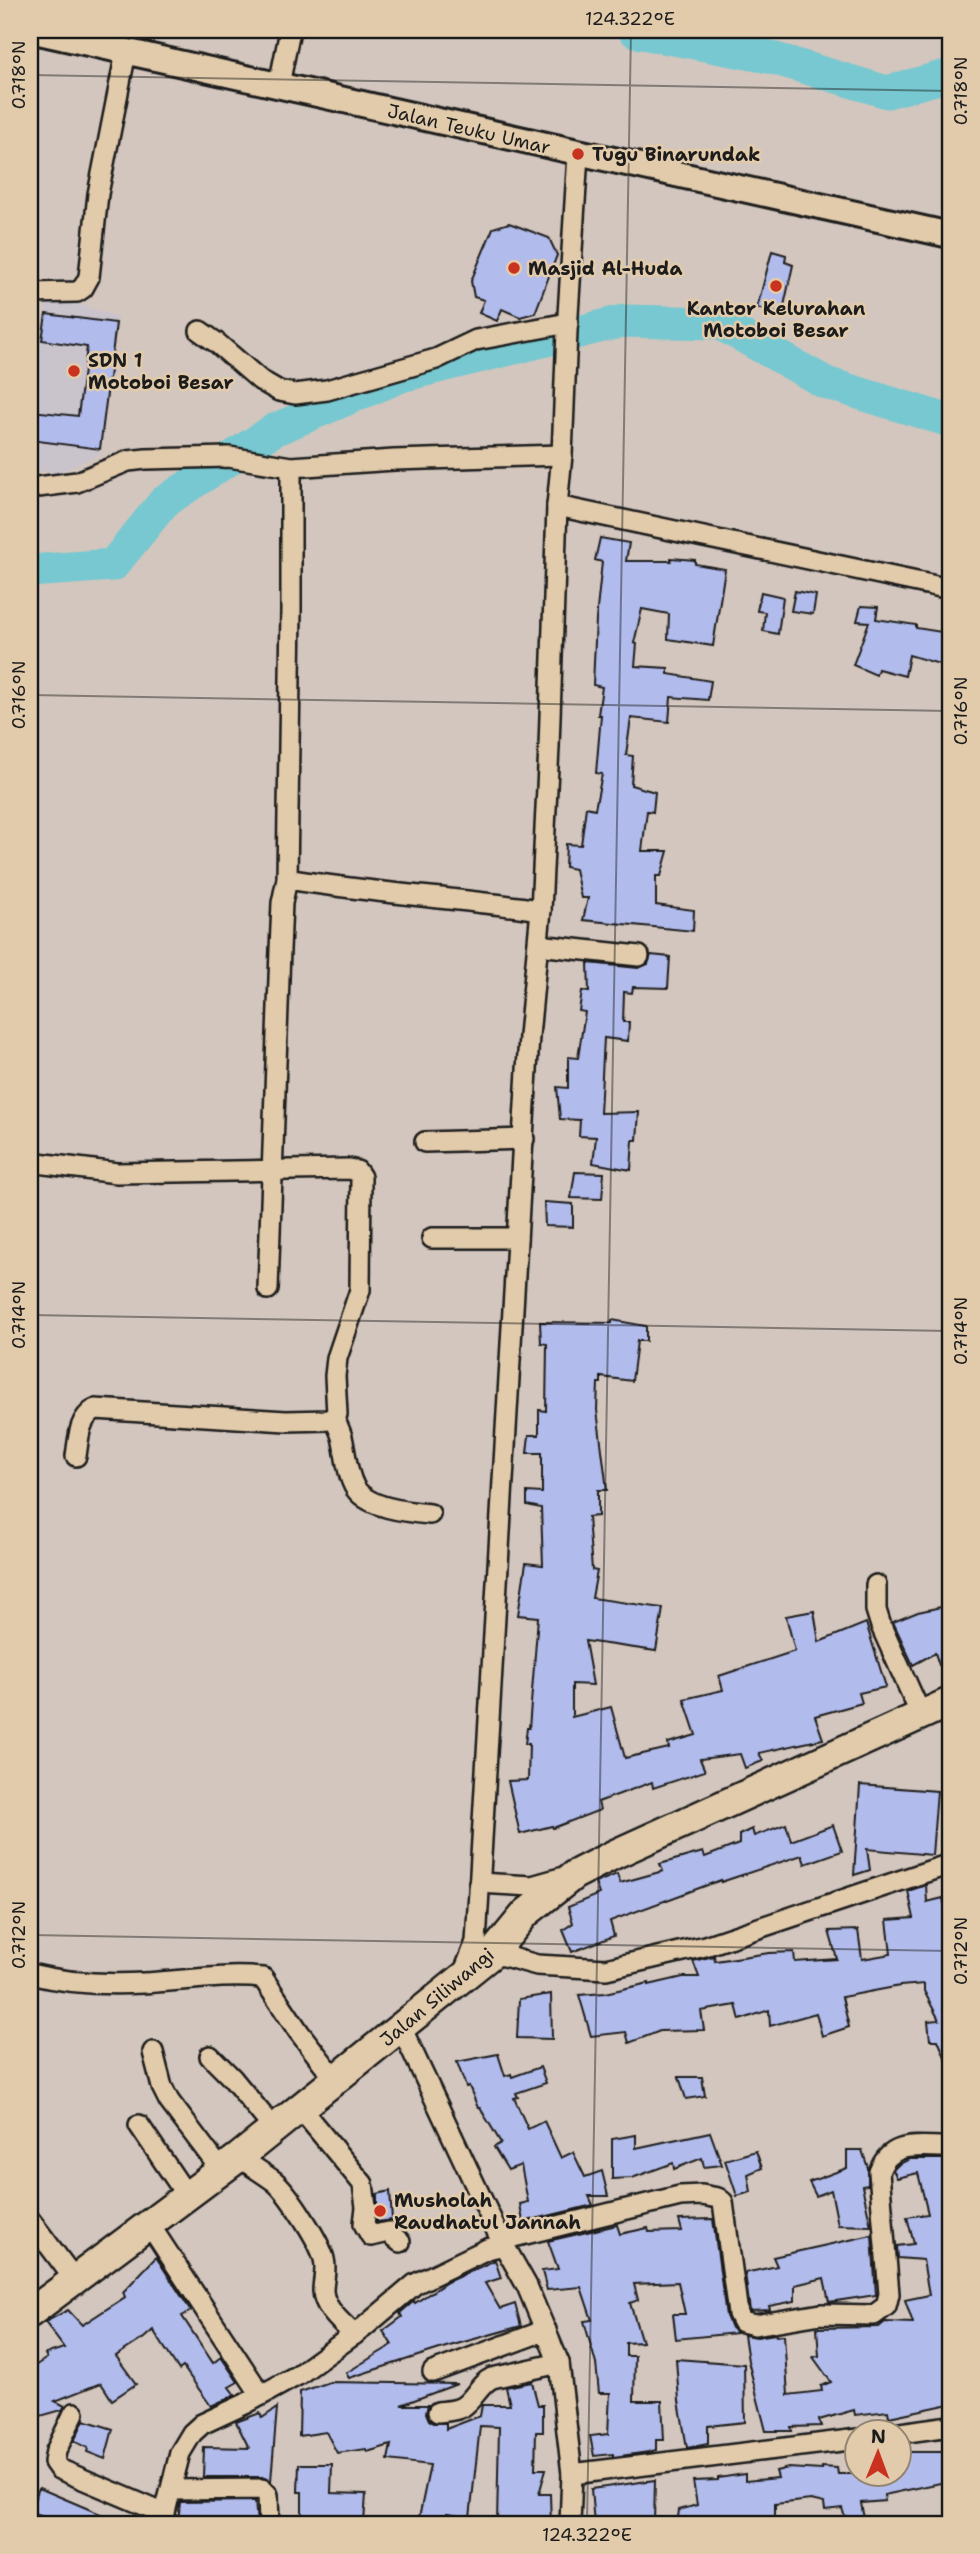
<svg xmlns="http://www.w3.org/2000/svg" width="980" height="2554" font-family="'Shantell Sans',sans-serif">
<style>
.built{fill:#c9c3cc}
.green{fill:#c6e8a1;stroke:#71825e;stroke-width:2}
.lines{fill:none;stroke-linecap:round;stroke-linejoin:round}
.river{stroke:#77c8d0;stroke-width:33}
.building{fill:#b1bbec;stroke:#1c1c1c;stroke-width:2}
.minor-casing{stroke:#1c1c1c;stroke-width:24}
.tertiary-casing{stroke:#1c1c1c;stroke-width:30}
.secondary-casing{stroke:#1c1c1c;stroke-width:33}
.minor{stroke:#e2cbab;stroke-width:19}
.tertiary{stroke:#e2cbab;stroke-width:24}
.secondary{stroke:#e2cbab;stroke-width:28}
.ticks{fill:none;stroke:#1c1c1c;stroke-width:2;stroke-opacity:0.45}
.poi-dot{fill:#c8321e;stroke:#e2cbab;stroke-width:2.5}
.labels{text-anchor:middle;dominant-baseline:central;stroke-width:5;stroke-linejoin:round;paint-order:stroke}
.street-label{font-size:19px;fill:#1c1c1c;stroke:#e2cbab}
.poi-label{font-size:19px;font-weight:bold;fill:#1c1c1c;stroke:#e2cbab;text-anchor:start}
.neatline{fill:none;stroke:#1c1c1c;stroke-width:2.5}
.ticks-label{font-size:18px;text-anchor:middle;fill:#1c1c1c}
</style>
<rect width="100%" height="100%" fill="#d3c6be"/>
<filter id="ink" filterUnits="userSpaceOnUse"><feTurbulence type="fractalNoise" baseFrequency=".0143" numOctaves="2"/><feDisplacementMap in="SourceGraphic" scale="14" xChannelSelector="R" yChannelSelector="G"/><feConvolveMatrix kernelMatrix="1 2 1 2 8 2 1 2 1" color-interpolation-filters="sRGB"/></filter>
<g filter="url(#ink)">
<path class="built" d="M48,294l69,23 -17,137 -42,19 -28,-3v-45z"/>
<path class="green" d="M30,282l13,3 -13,91z"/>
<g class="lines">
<g class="river">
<path d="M634,30l8,3 127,24 118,35 63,-17"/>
<path d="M30,571l83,-6 51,-63 110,-72 127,-54 222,-55 96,2 107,60 124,38"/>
</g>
</g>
<g class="building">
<path d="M509,223l40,15 8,17 -22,58 -15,4 -18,-8 -5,12 -18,-8 5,-13 -10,-3 -3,-16 22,-53z"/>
<path d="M772,251l14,4 -1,7 8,3 -11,50 -25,-7z"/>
<path d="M46,314l70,9 -16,126 -70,-9 2,-29 46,5 9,-69 -45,-7z"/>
<path d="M600,538l29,5 -3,18h45v-3l24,2v4l30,5 -12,77 -45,-7 1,-25 -27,-5 -8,34 3,1 -2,22 33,2v6l43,7 -3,19 -37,-3 -2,25 -38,-4 -5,37 7,1 -2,29 24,7 -2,20 -6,-1 -5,40h26l-7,25h-5v29l38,5 -1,21 -110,-11 5,-22h-7l-6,-29 -10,-2 1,-23 15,1 5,-38 9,2 7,-35 -6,-1 5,-58h-3l4,-28 -9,-2 3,-66 6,-57 -7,-2z"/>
<path d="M795,591l21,4 -3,19 -22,-3z"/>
<path d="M761,592l22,5 -5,37 -15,-3 2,-19 -8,-1z"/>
<path d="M861,606l17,1 -2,12 40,6v3l32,5 -2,33 -37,-11 -4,21 -27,-7 -2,6 -23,-10 16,-43 -12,-1z"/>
<path d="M651,955l19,2 -2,31 -35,-1 -1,6 -8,-1 -1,30h6l-1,19 -24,-3 -4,75 39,-1 -2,28h-4l-2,30 -38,-7 3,-26 -17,-1 1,-16 -20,-1 -3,-32 11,1v-31l10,1 7,-46 -6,-1 3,-20 7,1 -1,-29 50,5 10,-4z"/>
<path d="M575,1172l29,1 -2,26 -31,-1z"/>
<path d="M544,1202l29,2v23l-28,-1z"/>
<path d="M612,1320l34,6v15h-9l-5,40 -31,-4v6h-3l-1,27 10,80h-9v26l-10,1 4,53 5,1 -5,27 71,10 -7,43 -71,-10 8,44 -21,-1v33l39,-10 14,51 44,-10 -1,-5 28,-8 -12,-36 39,-9 -4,-14 76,-25 -9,-35 28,-5 5,31 47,-19 20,64 -27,6 3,10 -47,13 8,23 -64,14 4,8 -18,7 -5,-14 -40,5 5,12 -52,17 -1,-6 -54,20 2,8 -47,18 -1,-2 -32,8 -12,-53 20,-1 1,-36h-4l2,-16h2l9,-111 -20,-2 8,-52 17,2 -2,-57 -14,-3v-13l15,1v-40h-15l2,-18h10v-25l7,1 1,-67 -6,-1 -1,-21 72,1z"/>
<path d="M950,1605v54l-11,6 -4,-12 -22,12 -20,-43 25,-10z"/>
<path d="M860,1785l77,6 -5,64 -65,-6 3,21 -16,5z"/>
<path d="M786,1824l5,17 42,-16 9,26 -37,13 -3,-9 -81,27v-2l-111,41 4,15 -42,16 -9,-22 10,-7 -5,-16 31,-13 -4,-11 22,-9 3,9 43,-12 -3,-7 43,-12 2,5 34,-13v-9l13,-6 2,7z"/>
<path d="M926,1885l1,17 16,-4 7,32v139l-12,-29h-8l-2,-19 11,-1 -15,-29v-7l-24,2 -58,11 7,30 -27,9 -6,-23 -46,13 -1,-16 -29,10 -4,-15 -35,6 3,19 -44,1 -31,12 -3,-11 -35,4 -12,-41 26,-2 44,-10v2l34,-8h16l-6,-16 21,-5 1,5 54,-8 25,-1 1,10 42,-3 -8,-28 29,-1 4,29 29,-5 -4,-34 27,-2 -6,-27z"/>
<path d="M551,1994l1,45 -35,-1 2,-39z"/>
<path d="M498,2054l7,22 6,-2 1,3 28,-10 6,16 -30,10 2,4 -4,1 14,31 16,-8 17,37 12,-6 12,25 17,-6 6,25h-19l4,9 -70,17 -3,-18 8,-2 -7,-37 -13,5 -14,-23 7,-4 -21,-35h-2l-9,-22 -3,1 -9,-25z"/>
<path d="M679,2077h23l3,19 -19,3z"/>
<path d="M710,2132l12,33 -18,2 -2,-9 -28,11 -1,-6 -41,15 -20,1v-40l24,-4v13z"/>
<path d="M847,2150h15l6,18v17l-6,1 9,40 -33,-1 -7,-35 -15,6 -7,-14 38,-14z"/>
<path d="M756,2151l6,17 -14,6 3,18 -14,4 -12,-36z"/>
<path d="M910,2159h40v245l-61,13 -1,-6 -33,4 -1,-5 -35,10 2,6 -30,1 1,4h-26l-18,-70 -4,-26 13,2 18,-3 1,2 8,-1 4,60 34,-4 -1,-5 10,-4 -18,-25 6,-1 -2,-28 62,-1 6,-5 28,1 -8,-23 24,-5 -6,-35 -25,-2 -1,-12 17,-2 -7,-27 21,-3 -10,-41 -21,5 -4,-8 6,-6z"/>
<path d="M390,2191l2,29 -15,2v-28z"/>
<path d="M713,2219l13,97 5,12 6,5 -61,6 -3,-25h12l-7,-32 -44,2 4,16 -8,3 12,39 -16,1v13h9l-1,45h28l2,39h-8v10l-7,2 -36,5v-3l-19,2 -4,-20 18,-2 2,-41h-11l-3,-29 -12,-43 8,-1 -11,-33 -34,3 -5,-19 16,-2 -10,-28 69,-16 3,9 28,-6 1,4 33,-1 -3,-11z"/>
<path d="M872,2235l4,60 -47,7 -5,-24 -29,7v16l-26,5 1,4 -20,1 -5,-38 32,-7 -4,-9z"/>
<path d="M156,2257l35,54 -9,5 31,47 8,-6 17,25 -9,5 6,8 -24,11 -28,-39 -4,3 -26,-40 -9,8 -28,18 20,28 -24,16 -11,-17 -46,18 10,5 -3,4 -32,9v-50l17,-11 -2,-4 19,-6 -19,-26 23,-12 14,15 43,-28 -2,-5z"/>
<path d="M495,2260l6,18 -16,5 15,26 15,-5 6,22 -75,21 -97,31 -3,-5 46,-28 -9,-14 19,-14 -2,-4 14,-12 1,2 32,-21z"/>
<path d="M676,2359l68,5 1,58 -37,4v18l-21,4 -8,-47z"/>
<path d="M330,2382l127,2 -56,21h27l-2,8 3,7 5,3h12v6l34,-13 2,-11h28l-4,-18 26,-5 6,23h5v27h-7l-1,37h11l-7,25h11l1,30h-54l2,-97 -19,-1 -10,92 -23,-4 -3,9h-26l12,-58 -42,-5 3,-15 -24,7 -1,-3 -29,4 -11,-21 -27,4 1,-44z"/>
<path d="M277,2408l-6,73 -9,-4h-59l1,-30 45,1 -13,-26 24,-9 2,5z"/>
<path d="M84,2420l29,9 -8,30 -18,-7 1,-4 -14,-7z"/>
<path d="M900,2452h50v29l-66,14 1,6 -24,2 3,16 -15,5h-2l-5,-16 -17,2 -1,-7 -13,-3 -36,4v20h-98l2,-14 18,-5 -4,-24 25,-1v-2l27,-4v7l33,-3 -2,-7 12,-3 34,2v-3l15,1 1,6h62z"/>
<path d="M299,2464h33l-1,29 35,1 -2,29 -62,-5v-26h-4z"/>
<path d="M655,2480l-1,44h-60l-3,-35z"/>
<path d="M39,2488l85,36h-66l-28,-13z"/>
<path d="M255,2501l2,23h-79l2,-22z"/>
</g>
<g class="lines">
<defs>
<g id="minor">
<path d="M279,85l11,-55"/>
<path d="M30,293l47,-1 6,-4 6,-11 9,-83 28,-142"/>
<path d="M200,331l17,12 43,37 19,11 16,3 32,-4 109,-31 40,-19 92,-17"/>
<path d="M291,467v143l-4,269c84,14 169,19 254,31"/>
<path d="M30,488l47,-6 51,-21 18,-2 83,-2 62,10 103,-7 168,-5"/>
<path d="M557,506l393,83"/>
<path d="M538,945l101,11"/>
<path d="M425,1142l99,-3"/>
<path d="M30,1162l87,11 232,-4 8,2 4,6 -1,113 -23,68 -2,18 2,38 -8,6 -43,1 -191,-12c-17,11 -16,29 -19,47"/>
<path d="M432,1238h85"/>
<path d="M268,1289l12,-339 2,-47 5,-24"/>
<path d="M334,1417c2,6 6,13 8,20 4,16 4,34 12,49 11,22 54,26 76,28"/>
<path d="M876,1585v25l5,16 40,89"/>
<path d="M479,1883l53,3 32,-9"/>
<path d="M493,1953l44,12 69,4 99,-23 245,-82"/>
<path d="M30,1974c36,9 76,11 113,9 40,-2 80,-9 120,-5l36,54 37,48"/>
<path d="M463,1974l13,-32 53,-906 12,-126 8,-163 8,-241 5,-51 5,-124 11,-177"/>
<path d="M401,2027l100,213 26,46 32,77 13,111 -2,50"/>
<path d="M153,2052l9,35 7,14 52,69"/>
<path d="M210,2056l22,22 42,51"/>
<path d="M300,2108l63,76 3,23 -2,17 7,12 17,-4 12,10"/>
<path d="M139,2125l48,71"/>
<path d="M239,2157c11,8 24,16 35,24 14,11 46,61 50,78 3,11 -1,21 -1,32 1,18 20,32 31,44"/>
<path d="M30,2220l45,60"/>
<path d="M149,2224l112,171"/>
<path d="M501,2240l179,-44 22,-1 16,3 5,4 15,112 4,8 13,3 66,-11 53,1 12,-9 3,-12 -10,-122c12,-34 43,-24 71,-25"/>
<path d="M433,2372l113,-42"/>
<path d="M438,2412c8,-1 17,-1 24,-5 12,-7 17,-23 30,-29l67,-15"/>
<path d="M74,2413l-18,38 -2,11 5,7 106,45"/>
<path d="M900,2433l50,-7"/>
<path d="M572,2474l286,-35"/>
<path d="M172,2490l90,-1 6,6 1,29"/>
<path d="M162,2524l18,-71 12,-20 10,-9 43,-20 53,-29 65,-47 52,-44 72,-35 17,-4"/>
</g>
<path id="tertiary" d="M30,30l920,205"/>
<path id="secondary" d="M30,2313l209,-156 254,-204 33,-40 48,-38 41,-21 335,-152"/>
</defs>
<use href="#minor" class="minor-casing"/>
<use href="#tertiary" class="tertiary-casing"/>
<use href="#secondary" class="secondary-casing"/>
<use href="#minor" class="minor"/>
<use href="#tertiary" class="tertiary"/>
<use href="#secondary" class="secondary"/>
</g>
</g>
<path class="ticks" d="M30,75l920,16M30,695l920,16M30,1315l920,16M30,1935l920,16M587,2524l44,-2494"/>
<g class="poi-dot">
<circle cx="578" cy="154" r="7"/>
<circle cx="514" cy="268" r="7"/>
<circle cx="776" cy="286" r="7"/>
<circle cx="74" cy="371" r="7"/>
<circle cx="380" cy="2211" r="7"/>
</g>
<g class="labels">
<g class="street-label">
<text transform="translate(469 129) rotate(13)">Jalan Teuku Umar</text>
<text transform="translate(437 1997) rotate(-40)">Jalan Siliwangi</text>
</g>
<g class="poi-label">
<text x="592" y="154">Tugu Binarundak</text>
<text x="528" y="268">Masjid Al-Huda</text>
<text x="776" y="308" text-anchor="middle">Kantor Kelurahan<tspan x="776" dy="22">Motoboi Besar</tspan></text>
<text x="88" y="360">SDN 1<tspan x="88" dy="22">Motoboi Besar</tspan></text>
<text x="394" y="2200">Musholah<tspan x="394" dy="22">Raudhatul Jannah</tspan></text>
</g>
</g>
<rect width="980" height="2554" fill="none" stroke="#e2cbab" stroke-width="77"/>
<g transform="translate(878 2453) rotate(1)"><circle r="33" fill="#e2cbab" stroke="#938572" stroke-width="2"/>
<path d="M0-5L12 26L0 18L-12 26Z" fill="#c8321e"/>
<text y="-10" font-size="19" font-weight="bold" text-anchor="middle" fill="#1c1c1c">N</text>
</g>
<rect x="38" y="38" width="904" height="2478" class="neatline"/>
<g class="ticks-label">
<text x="630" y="25">124.322°E</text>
<text transform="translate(19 75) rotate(-90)" y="6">0.718°N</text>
<text transform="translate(961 91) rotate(-90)" y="6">0.718°N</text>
<text transform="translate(19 695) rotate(-90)" y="6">0.716°N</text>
<text transform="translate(961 711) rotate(-90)" y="6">0.716°N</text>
<text transform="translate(19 1315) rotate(-90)" y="6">0.714°N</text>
<text transform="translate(961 1331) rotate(-90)" y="6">0.714°N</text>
<text transform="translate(19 1935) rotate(-90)" y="6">0.712°N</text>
<text transform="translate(961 1951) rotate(-90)" y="6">0.712°N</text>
<text x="587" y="2541">124.322°E</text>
</g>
</svg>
